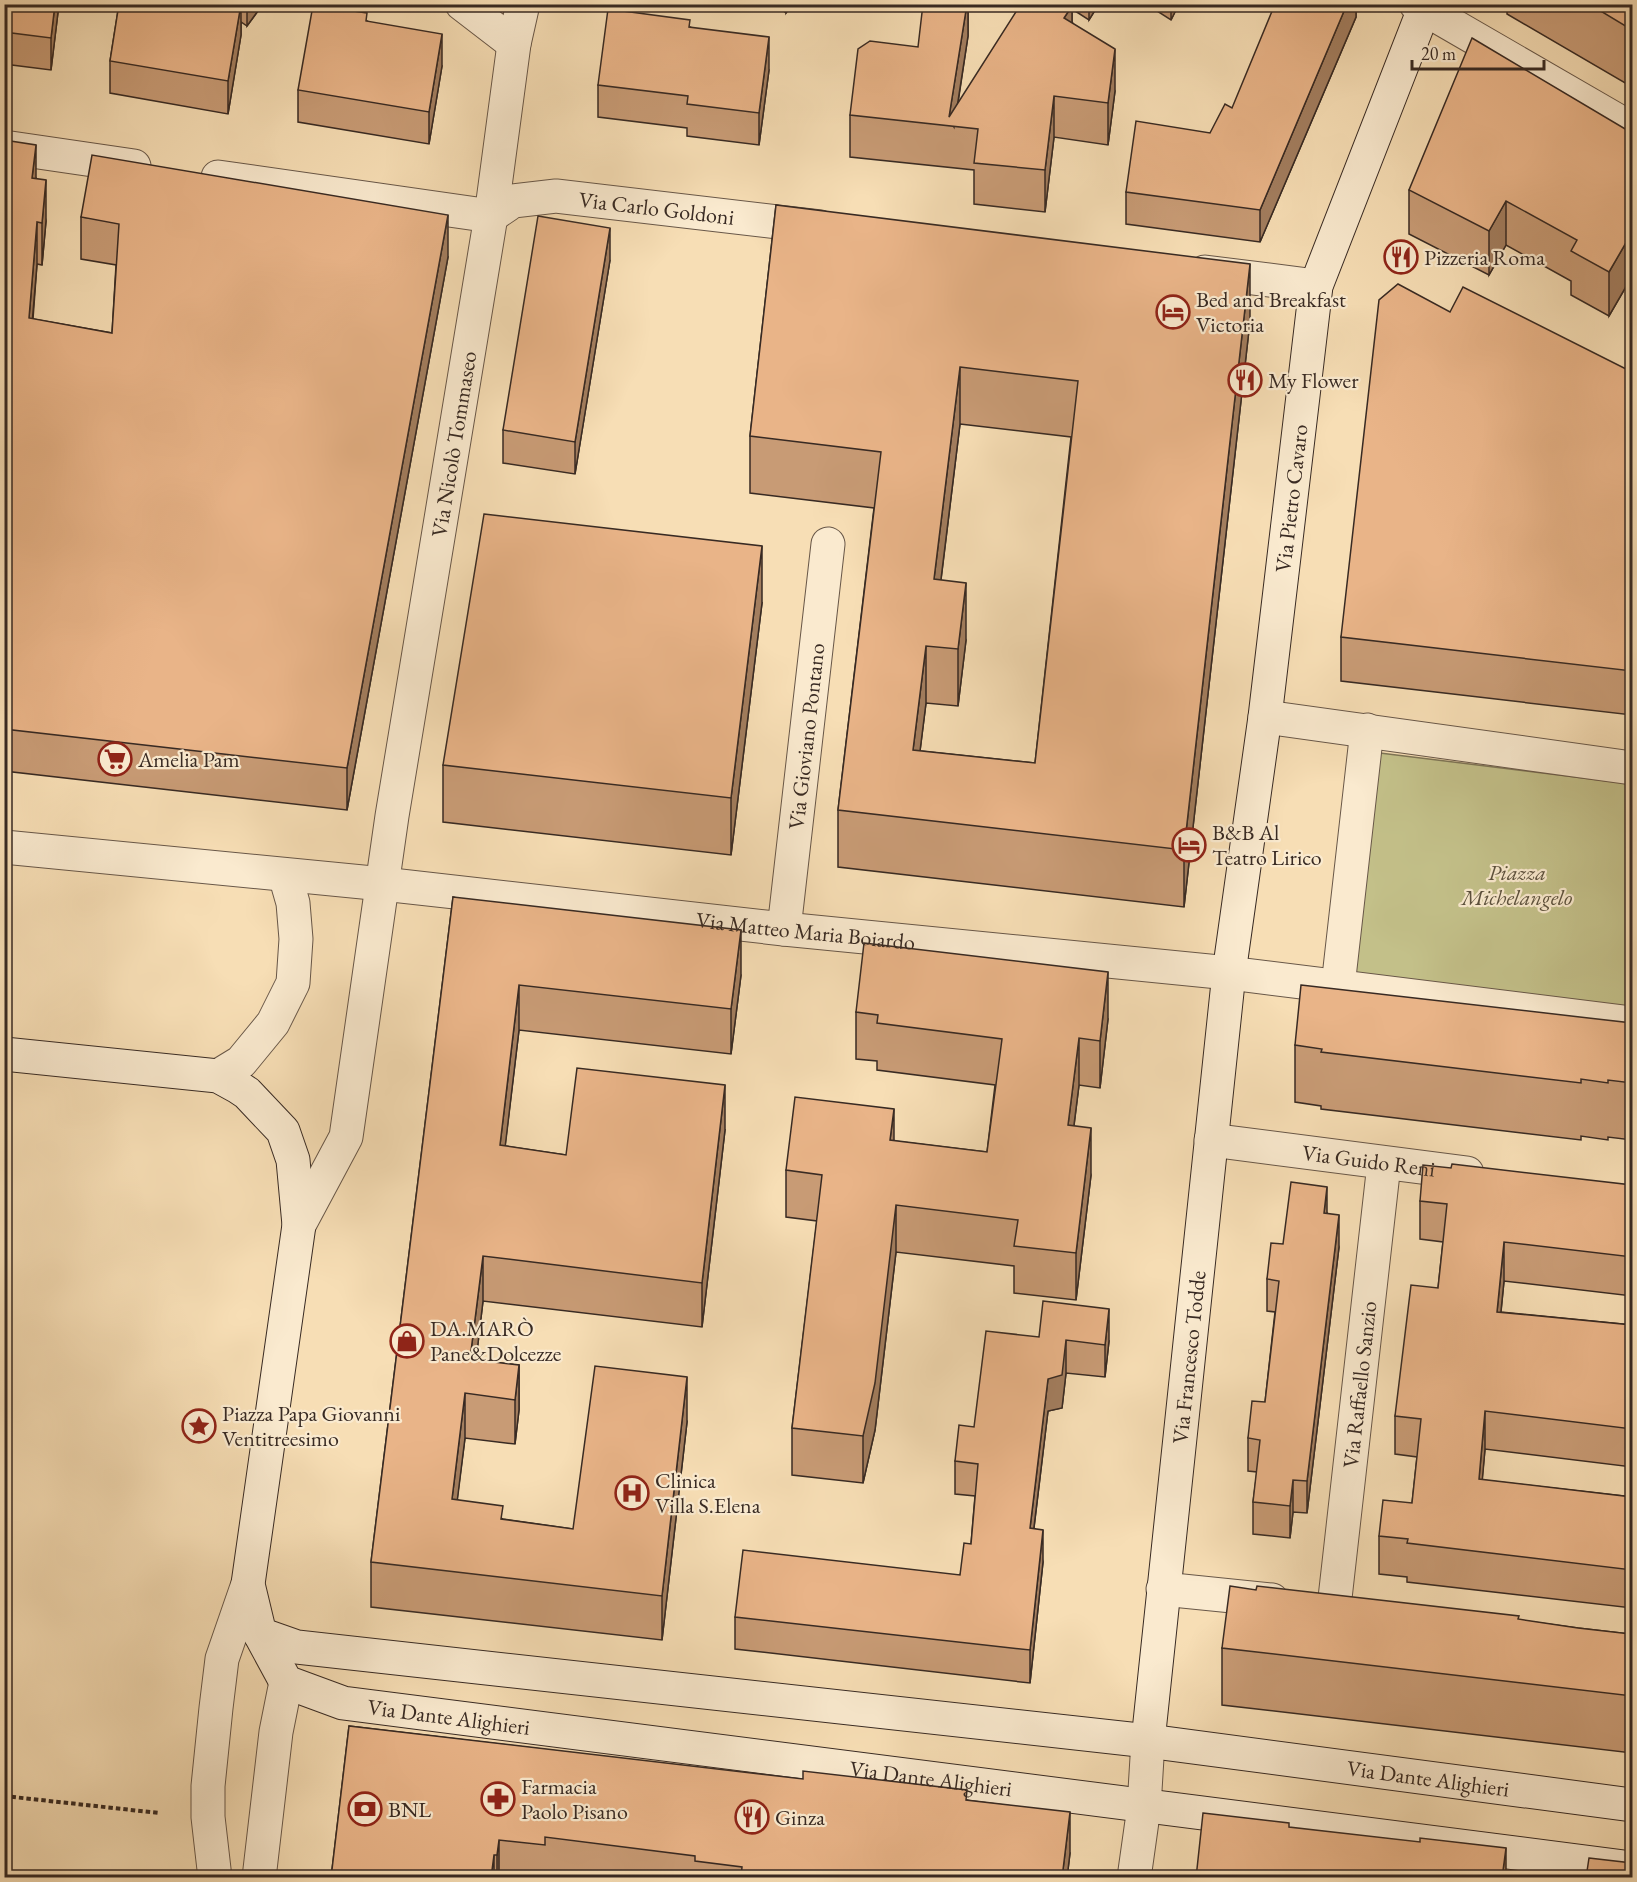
<svg xmlns="http://www.w3.org/2000/svg" width="1637" height="1882" font-family="'EB Garamond',serif">
<style>
.green{fill:#c3c089;stroke:#7e7556;stroke-width:1.5}
.lines{fill:none;stroke-linecap:round;stroke-linejoin:round}
.street-casing{stroke:#685748;stroke-width:35}
.secondary-casing{stroke:#382a23;stroke-width:35}
.path{stroke:#382a23;stroke-width:4;stroke-dasharray:4.5 3;stroke-linecap:butt}
.street{stroke:#faeacf;stroke-width:33}
.secondary{stroke:#faeacf;stroke-width:33}
.wall{fill:#c89b75;stroke:#382a23;stroke-width:1.5;fill-rule:evenodd}
.shaded-wall{fill:#a37e5f;stroke:#382a23;stroke-width:1.5}
.building{fill:#e9b488;stroke:#382a23;stroke-width:1.5;fill-rule:evenodd}
.labels{text-anchor:middle;dominant-baseline:central;stroke-width:4.5;stroke-linejoin:round;paint-order:stroke}
.street-label{font-size:22px;fill:#382a23;stroke:#faeacf}
.poi-label{font-size:22px;fill:#382a23;stroke:#faeacf;text-anchor:start}
.park-label{font-size:22px;font-style:italic;fill:#5b503c;stroke:#faeacf}
</style>
<rect width="100%" height="100%" fill="#f7deb5"/>
<filter id="stains"><feTurbulence type="fractalNoise" baseFrequency=".00333" numOctaves="4"/><feColorMatrix values="0 0 0 0 .2 0 0 0 0 .09 0 0 0 0 .02 0 0 0 .5 -.17"/></filter>
<radialGradient id="worn" r=".72"><stop offset=".6" stop-color="#630" stop-opacity="0"/><stop offset="1" stop-color="#630" stop-opacity=".3"/></radialGradient>
<path class="green" d="M1380,753l252,31v229l-280,-35z"/>
<g class="lines">
<defs>
<g id="street">
<path d="M462,4l52,40"/>
<path d="M1416,4l216,125"/>
<path d="M4,147l130,19"/>
<path id="s1" d="M218,177l273,39 22,-15 43,-5 264,31"/>
<path d="M1205,272l111,14"/>
<path d="M1265,717l367,51"/>
<path id="s2" d="M4,847l379,37 401,45 445,44 403,50"/>
<path id="s3" d="M784,929l44,-385"/>
<path d="M1338,986l29,-256"/>
<path d="M218,1076l23,-14 32,-39 20,-40 3,-44 -3,-36 -8,-28"/>
<path id="s4" d="M1211,1140l256,33"/>
<path id="s5" d="M299,1225l47,-88 46,-321 99,-600 23,-172 9,-40"/>
<path d="M1163,1589l109,11"/>
<path id="s6" d="M1334,1607l50,-443"/>
<path d="M215,1878l-7,-61v-31l8,-78 6,-49 26,-75"/>
<path d="M259,1878l17,-146 10,-50"/>
<path d="M1134,1878l10,-71 4,-66"/>
</g>
<g id="secondary">
<path id="s7" d="M4,1054l214,22 20,11 9,6 36,38 10,29 6,65 -51,359 12,50 37,13 851,94 484,64"/>
<path id="s8" d="M260,1634l26,48 57,21 1289,165"/>
<path id="s9" d="M1148,1741l81,-768 36,-256 51,-431 110,-282"/>
</g>
</defs>
<use href="#street" class="street-casing"/>
<use href="#secondary" class="secondary-casing"/>
<path class="path" d="M4,1796l155,17"/>
<use href="#street" class="street"/>
<use href="#secondary" class="secondary"/>
</g>
<g class="wall">
<path d="M4,4h55l-8,66 -47,-6z"/>
<path d="M119,4h144l-16,22 -6,-4v13l-13,79 -118,-21v-32z"/>
<path d="M775,4h17l-6,9z"/>
<path d="M968,4v32l-10,67 107,-98 -1,-1h35l-10,16 -17,-11v13l43,69 -7,54 -54,-8 -9,75 -71,-8v-34l-124,-13v-42l68,-68z"/>
<path d="M1146,4h33l-8,16z"/>
<path d="M1356,4v13l-96,225 -134,-18v-32l84,-59 22,-25z"/>
<path d="M1507,4h125v83l-125,-73z"/>
<path d="M367,21l75,45 -13,78 -131,-22v-32z"/>
<path d="M690,27l79,43 -10,75 -72,-9v-8l-89,-11v-32z"/>
<path d="M1632,133v146l-1,-1 -22,38 -38,-21v-14l-65,-36 -17,30 -80,-41v-44z"/>
<path d="M4,140l32,38 10,43 -4,44 -5,-1 -4,55 79,14 4,-68 -35,-6v-42l367,40 -101,553 -343,-39z"/>
<path d="M776,205l474,116 -66,586 -346,-40v-57l36,-302 -124,-15v-57zM960,424l111,13 -36,326 -115,-12 6,-48 32,3 8,-66 -25,-60z"/>
<path d="M610,260l-35,214 -72,-11v-33z"/>
<path d="M1450,312l182,60v343l-291,-34v-44z"/>
<path d="M762,603l-31,252 -288,-33v-57z"/>
<path d="M453,897l288,78 -10,79 -212,-24 -14,116 61,9 159,-25 -23,197 -219,-26 -7,59 43,5v45l-4,34 -50,-6 -8,62 46,19 70,10 114,-107 -25,218 -291,-33v-45z"/>
<path d="M856,1012l252,7 -8,69 -21,-3 -5,41 17,49 -15,125 -62,-7v-27l-118,-14 -21,178 -12,53 -71,-8v-47l25,-207 -31,-4v-47l108,-29 93,11 8,-67 -118,-15v-9l-21,-2z"/>
<path d="M1632,1023v117l-24,-3v3l-27,-4v4l-260,-31v-3l-26,-4v-57z"/>
<path d="M1632,1185v111l-128,-15 -3,31 131,13v142l-147,-18 -3,31 150,17v111l-225,-26v-5l-28,-3v-38l33,-33 5,-46 -22,-3v-38l43,-128 5,-46 -23,-3v-38z"/>
<path d="M1327,1213l12,34 -32,266 -14,-1 -3,26 -37,-4v-32l4,-30 -9,-1v-33l17,-36 10,-90 -8,-1v-32l16,-35z"/>
<path d="M1039,1337l70,4 -4,36 -39,-4 -4,35 -14,3 -14,117 9,34 -13,121 -295,-34v-32l225,-42 11,-31 4,-48 -20,-2v-33l19,-34z"/>
<path d="M1519,1620l59,8 52,6 2,-4v123l-410,-48v-57z"/>
<path d="M349,1726l618,74 103,53 -3,25h-736z"/>
</g>
<g class="shaded-wall">
<path d="M55,4h4l-8,66v-32z"/>
<path d="M241,4v31l-13,79v-33z"/>
<path d="M247,4h16l-16,22z"/>
<path d="M786,4h6l-6,9z"/>
<path d="M967,4h1v32l-14,91 -5,-10z"/>
<path d="M1089,4h10l-10,16z"/>
<path d="M1171,4h8l-8,16z"/>
<path d="M1347,4h9v13l-96,225v-32z"/>
<path d="M1072,6v42l-8,-30z"/>
<path d="M442,34v32l-13,78v-32z"/>
<path d="M769,37v33l-10,75v-32z"/>
<path d="M1115,49v42l-7,54v-42z"/>
<path d="M1054,96v41l-9,75v-42z"/>
<path d="M36,145v42l-4,-9z"/>
<path d="M46,180v41l-4,44v-42z"/>
<path d="M1506,201v44l-17,30v-44z"/>
<path d="M448,215v42l-101,553v-42z"/>
<path d="M37,222v42l-8,96v-42z"/>
<path d="M610,228v32l-35,214v-32z"/>
<path d="M1631,234v44l-22,38v-44z"/>
<path d="M1250,264v57l-66,586v-57z"/>
<path d="M960,367v57l-26,212v-57z"/>
<path d="M762,546v57l-31,252v-57z"/>
<path d="M966,583v57l-8,66v-57z"/>
<path d="M926,646v57l-13,104v-57z"/>
<path d="M741,930v45l-10,79v-45z"/>
<path d="M1108,972v47l-8,69v-47z"/>
<path d="M519,985v45l-19,160v-45z"/>
<path d="M1079,1038v47l-11,87v-47z"/>
<path d="M725,1085v45l-23,197v-44z"/>
<path d="M894,1109v47l-4,-16z"/>
<path d="M1091,1128v47l-15,125v-47z"/>
<path d="M1327,1187v32l-3,-6z"/>
<path d="M896,1205v47l-21,178 -12,53v-47z"/>
<path d="M1339,1215v32l-32,266v-32z"/>
<path d="M1504,1242v39l-7,69v-38z"/>
<path d="M483,1256v45l-11,93 -2,-35z"/>
<path d="M1109,1309v32l-4,36v-32z"/>
<path d="M1066,1340v33l-4,35 -14,3 -18,149v-32l18,-149z"/>
<path d="M519,1365v45l-4,34v-44z"/>
<path d="M687,1377v45l-25,218v-44z"/>
<path d="M465,1393v45l-13,105v-44z"/>
<path d="M1485,1411v38l-6,69v-39z"/>
<path d="M1293,1480v32l-3,26v-32z"/>
<path d="M1043,1530v32l-13,121v-33z"/>
<path d="M1070,1812v41l-3,25h-5z"/>
<path d="M499,1840v38h-2v-23z"/>
<path d="M1506,1848v30h-4z"/>
<path d="M494,1855v23h-3z"/>
</g>
<g class="building">
<path d="M4,4h51l-4,34 -47,-6z"/>
<path d="M119,4h122l-13,77 -118,-20z"/>
<path d="M923,4h44l-18,113 72,-113h37l14,2 -8,12 51,31 -7,54 -54,-7 -9,74 -71,-7 4,-34 -128,-14 8,-66 12,-8 48,6z"/>
<path d="M1275,4h72l-87,206 -134,-18 10,-71 74,12 15,-29 7,4z"/>
<path d="M1589,4h43v26z"/>
<path d="M313,5l54,8 -1,8 76,13 -13,78 -131,-22z"/>
<path d="M608,9l82,11 -1,7 80,10 -10,76 -72,-9 1,-8 -90,-11z"/>
<path d="M1472,38l160,95v102l-1,-1 -22,38 -38,-21 6,-11 -71,-39 -17,30 -80,-41z"/>
<path d="M4,140l32,5 -4,33 14,2 -4,43 -5,-1 -8,96 83,15 7,-109 -38,-7 11,-62 356,60 -101,553 -343,-39z"/>
<path d="M776,205l474,59 -66,586 -346,-40 43,-358 -131,-16zM960,367l118,14 -43,382 -122,-13 13,-104 32,3 8,-66 -32,-4z"/>
<path d="M538,216l72,12 -35,214 -72,-12z"/>
<path d="M1398,284l52,28 13,-25 169,85v299l-291,-34 38,-337z"/>
<path d="M484,514l278,32 -31,252 -288,-33z"/>
<path d="M453,897l288,33 -10,79 -212,-24 -19,160 66,10 11,-87 148,17 -23,198 -219,-27 -13,103 49,6 -4,35 -50,-7 -13,106 51,7 -2,13 72,10 22,-163 92,11 -25,219 -291,-34z"/>
<path d="M864,943l244,29 -8,69 -21,-3 -11,87 23,3 -15,125 -62,-7 4,-26 -122,-15 -21,178 -12,53 -71,-8 30,-253 -36,-5 9,-73 99,12 -4,31 97,12 15,-113 -125,-16 1,-8 -22,-3z"/>
<path d="M1301,985l331,38v60l-24,-3v3l-27,-4v4l-260,-31 1,-3 -27,-4z"/>
<path d="M1452,1164l180,21v72l-128,-15 -7,70 135,13v104l-147,-18 -6,68 153,18v73l-225,-27 1,-4 -29,-3 4,-36 29,3 9,-84 -26,-3 16,-131 27,3 9,-84 -27,-3 3,-36 28,3z"/>
<path d="M1291,1182l36,5 -3,26 15,2 -32,266 -14,-1 -3,26 -37,-4 7,-62 -12,-2 4,-37 13,1 14,-121 -12,-2 4,-36 12,1z"/>
<path d="M1043,1301l66,8 -4,36 -39,-5 -4,35 -14,4 -18,149 13,2 -13,120 -295,-33 8,-67 217,25 4,-32 7,1 7,-80 -23,-3 4,-36 15,2 12,-96 53,6z"/>
<path d="M1230,1586l26,4 1,-4 262,30 -1,3 60,9 52,6v-4h2v66l-410,-48z"/>
<path d="M349,1726l454,53v-8l164,19 -1,10 104,12 -8,66h-321l1,-11 -47,-6v-5l-150,-19v8l-46,-5 -2,15h-3l-3,23h-160z"/>
<path d="M1203,1813l86,10v4l131,15v-4l86,10 -4,30h-306z"/>
<path d="M1589,1858l43,5v15h-46z"/>
</g>
<defs>
<symbol id="restaurant-ring" viewBox="-11 -11 22 22"><circle r="9.5" fill="#faeacf" stroke="#8f2418" stroke-width="1.5"/><path d="M-5-6h1v4h1v-4h1v4h1v-4h1v5L-1.5 .5V6h-2V.5L-5-1ZM5-6V6H3V1.5H1.5Q1.5-4 5-6Z" fill="#8f2418"/></symbol>
<symbol id="hotel-ring" viewBox="-11 -11 22 22"><circle r="9.5" fill="#faeacf" stroke="#8f2418" stroke-width="1.5"/><path d="M-6-4.5h1.5V1H6V5H4.5V3h-9V5H-6ZM-4 0a1.8 1.8 0 1 1 3.6 0ZM.5 0V-2.5h3Q6-2.5 6 0Z" fill="#8f2418"/></symbol>
<symbol id="supermarket-ring" viewBox="-11 -11 22 22"><circle r="9.5" fill="#faeacf" stroke="#8f2418" stroke-width="1.5"/><path d="M-6-5.5h2.5l.6 2H6L4.5 2H-2.5L-4.4-4H-6ZM-1.5 3.2a1.3 1.3 0 1 0 .1 0ZM3 3.2a1.3 1.3 0 1 0 .1 0Z" fill="#8f2418"/></symbol>
<symbol id="shop-ring" viewBox="-11 -11 22 22"><circle r="9.5" fill="#faeacf" stroke="#8f2418" stroke-width="1.5"/><path d="M-5-2.5h2.3a2.7 3.5 0 0 1 5.4 0H5L5.5 6h-11ZM-1.5-2.5h3a1.5 2.3 0 0 0-3 0Z" fill="#8f2418"/></symbol>
<symbol id="sight-ring" viewBox="-11 -11 22 22"><circle r="9.5" fill="#faeacf" stroke="#8f2418" stroke-width="1.5"/><path d="M0-6L1.8-2.2L6-1.7L2.9 1.2L3.7 5.4L0 3.3L-3.7 5.4L-2.9 1.2L-6-1.7L-1.8-2.2Z" fill="#8f2418"/></symbol>
<symbol id="hospital-ring" viewBox="-11 -11 22 22"><circle r="9.5" fill="#faeacf" stroke="#8f2418" stroke-width="1.5"/><path d="M-5-5h3v3.5h4V-5h3V5h-3V1.5h-4V5h-3Z" fill="#8f2418"/></symbol>
<symbol id="pharmacy-ring" viewBox="-11 -11 22 22"><circle r="9.5" fill="#faeacf" stroke="#8f2418" stroke-width="1.5"/><path d="M-2-6h4v4h4v4h-4v4h-4v-4h-4v-4h4Z" fill="#8f2418"/></symbol>
<symbol id="bank-ring" viewBox="-11 -11 22 22"><circle r="9.5" fill="#faeacf" stroke="#8f2418" stroke-width="1.5"/><path d="M-6-4H6V4H-6ZM0-2.3a2.3 2.3 0 1 0 0 4.6a2.3 2.3 0 1 0 0-4.6Z" fill="#8f2418"/></symbol>
</defs>
<g fill-rule="evenodd">
<use href="#restaurant-ring" x="1382" y="238" width="38" height="38"/>
<use href="#hotel-ring" x="1154" y="293" width="38" height="38"/>
<use href="#restaurant-ring" x="1226" y="361" width="38" height="38"/>
<use href="#supermarket-ring" x="96" y="740" width="38" height="38"/>
<use href="#hotel-ring" x="1170" y="826" width="38" height="38"/>
<use href="#shop-ring" x="388" y="1322" width="38" height="38"/>
<use href="#sight-ring" x="180" y="1407" width="38" height="38"/>
<use href="#hospital-ring" x="613" y="1474" width="38" height="38"/>
<use href="#pharmacy-ring" x="479" y="1780" width="38" height="38"/>
<use href="#bank-ring" x="346" y="1790" width="38" height="38"/>
<use href="#restaurant-ring" x="733" y="1798" width="38" height="38"/>
</g>
<g class="labels">
<g class="street-label">
<text stroke="none"><textPath href="#s1" startOffset="447">Via Carlo Goldoni</textPath></text>
<text stroke="none"><textPath href="#s5" startOffset="801">Via Nicolò Tommaseo</textPath></text>
<text stroke="none"><textPath href="#s9" startOffset="1251">Via Pietro Cavaro</textPath></text>
<text stroke="none"><textPath href="#s3" startOffset="194">Via Gioviano Pontano</textPath></text>
<text stroke="none"><textPath href="#s2" startOffset="806">Via Matteo Maria Boiardo</textPath></text>
<text stroke="none"><textPath href="#s4" startOffset="159">Via Guido Reni</textPath></text>
<text stroke="none"><textPath href="#s9" startOffset="386">Via Francesco Todde</textPath></text>
<text stroke="none"><textPath href="#s6" startOffset="224">Via Raffaello Sanzio</textPath></text>
<text stroke="none"><textPath href="#s8" startOffset="222">Via Dante Alighieri</textPath></text>
<text stroke="none"><textPath href="#s7" startOffset="1989">Via Dante Alighieri</textPath></text>
<text stroke="none"><textPath href="#s8" startOffset="708">Via Dante Alighieri</textPath></text>
</g>
<g class="poi-label">
<text x="1424" y="257">Pizzeria Roma</text>
<text x="1196" y="299">Bed and Breakfast<tspan x="1196" dy="25">Victoria</tspan></text>
<text x="1268" y="380">My Flower</text>
<text x="138" y="759">Amelia Pam</text>
<text x="1212" y="832">B&amp;B Al<tspan x="1212" dy="25">Teatro Lirico</tspan></text>
<text x="430" y="1328">DA.MARÒ<tspan x="430" dy="25">Pane&amp;Dolcezze</tspan></text>
<text x="222" y="1413">Piazza Papa Giovanni<tspan x="222" dy="25">Ventitreesimo</tspan></text>
<text x="655" y="1480">Clinica<tspan x="655" dy="25">Villa S.Elena</tspan></text>
<text x="521" y="1786">Farmacia<tspan x="521" dy="25">Paolo Pisano</tspan></text>
<text x="388" y="1809">BNL</text>
<text x="775" y="1817">Ginza</text>
</g>
<g class="park-label">
<text x="1517" y="872">Piazza<tspan x="1517" dy="25">Michelangelo</tspan></text>
</g>
</g>
<rect width="1637" height="1882" fill="none" stroke="#f7deb5" stroke-width="24"/>
<rect x="6" y="6" width="1625" height="1870" fill="none" stroke="#382a23" stroke-width="3"/>
<rect x="12" y="12" width="1613" height="1858" fill="none" stroke="#382a23" stroke-width="1.5"/>
<path d="M1412 60v9h132v-9" fill="none" stroke="#382a23" stroke-width="3"/>
<text x="1421" y="60" font-size="18" fill="#382a23" stroke="#faeacf" stroke-width="4.5" paint-order="stroke">20 m</text>
<rect width="100%" height="100%" filter="url(#stains)"/>
<rect width="100%" height="100%" fill="url(#worn)"/>
</svg>
